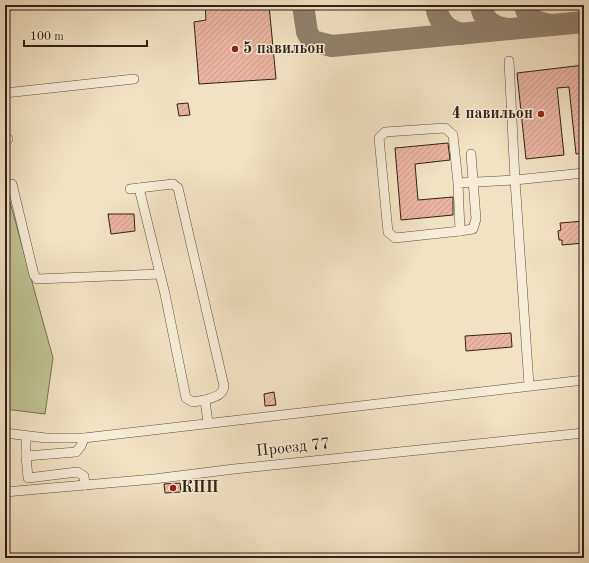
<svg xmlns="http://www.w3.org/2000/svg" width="589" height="563" font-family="'Old Standard TT',serif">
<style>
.green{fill:#bec290;stroke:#767254}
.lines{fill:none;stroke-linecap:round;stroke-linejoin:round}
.taxiway{stroke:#90826c;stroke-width:22}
.building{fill:url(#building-hatch);stroke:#2e2117}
.minor-casing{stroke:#5f5142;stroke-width:10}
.minor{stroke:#f6ecd7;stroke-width:9}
.poi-dot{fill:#8f2418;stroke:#f6ecd7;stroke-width:1.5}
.labels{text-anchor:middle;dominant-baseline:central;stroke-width:3;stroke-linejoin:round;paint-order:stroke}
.poi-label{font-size:16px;font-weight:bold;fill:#2e2117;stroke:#f6ecd7;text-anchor:start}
.street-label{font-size:16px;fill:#2e2117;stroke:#f6ecd7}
</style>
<defs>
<pattern id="building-hatch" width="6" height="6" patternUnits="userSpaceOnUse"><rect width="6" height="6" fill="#ebb4a0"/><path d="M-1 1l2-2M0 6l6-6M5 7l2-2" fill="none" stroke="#ca9a89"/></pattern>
</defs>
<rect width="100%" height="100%" fill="#f1e2c1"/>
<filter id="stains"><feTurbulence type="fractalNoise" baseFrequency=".005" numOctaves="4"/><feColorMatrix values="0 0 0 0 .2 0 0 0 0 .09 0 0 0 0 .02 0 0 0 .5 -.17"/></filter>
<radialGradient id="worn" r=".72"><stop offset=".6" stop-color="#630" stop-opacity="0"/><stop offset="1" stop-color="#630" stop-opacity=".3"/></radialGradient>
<path class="green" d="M5,184l48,174 -8,56 -40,-5z"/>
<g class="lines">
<g class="taxiway">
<path d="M303,5l4,27 5,9 20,5 252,-24"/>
<path d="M436,5c2,16 10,25 25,29"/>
<path d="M481,5c2,16 12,22 27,24"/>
<path d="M525,5c2,15 14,18 27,20"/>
</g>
</g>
<g class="building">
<path d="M205,5h64l7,74 -77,5 -5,-62 12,-2z"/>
<path d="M584,65v88l-8,1 -7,-67 -12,1 7,67 -38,4 -9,-86z"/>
<path d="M188,103l2,12 -11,1 -2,-12z"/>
<path d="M448,143l2,17 -35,4 3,36 35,-3v18l-52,5 -6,-72z"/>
<path d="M108,214h26l1,17 -24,3z"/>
<path d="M584,221v22l-22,2v-5h-3l-1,-9 3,-1 -1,-7z"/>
<path d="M511,333l1,14 -46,4 -1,-15z"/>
<path d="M274,392l2,13 -11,1 -1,-12z"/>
<path d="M180,483l1,9 -16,1 -1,-9z"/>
</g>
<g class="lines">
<defs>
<g id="minor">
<path d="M509,61l6,119 14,205"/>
<path d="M5,93l129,-14"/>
<path d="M5,139h3"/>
<path d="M458,183l2,48 -65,7 -7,-6 -9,-94 6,-6 60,-4 8,7 5,48 57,-3 69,-7"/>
<path d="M12,184l22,91 3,4 123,-5"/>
<path d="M139,188l26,106 21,104 7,4 12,-2 3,23"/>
<path d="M130,189l43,-5 5,4 46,198c-1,10 -11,11 -19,14"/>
<path d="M460,231l13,-2 3,-10 -5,-65"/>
<path d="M5,433l41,5h38l500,-58"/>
<path d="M26,436v20"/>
<path d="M84,438l-3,8 -5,6 -50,4 2,22 49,-6 7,4 1,9"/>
<path d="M5,492l149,-13 80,-10 350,-36"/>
</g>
</defs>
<use href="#minor" class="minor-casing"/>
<use href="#minor" class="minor"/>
</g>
<g class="poi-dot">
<circle cx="235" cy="49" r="4"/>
<circle cx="541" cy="114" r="4"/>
<circle cx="173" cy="488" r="4"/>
</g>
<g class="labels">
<g class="poi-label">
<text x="243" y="49">5 павильон</text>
<text x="533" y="114" text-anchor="end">4 павильон</text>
<text x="181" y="488">КПП</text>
</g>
<g class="street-label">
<text transform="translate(293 448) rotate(-6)">Проезд 77</text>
</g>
</g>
<rect width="589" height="563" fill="none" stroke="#f1e2c1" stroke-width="20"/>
<rect x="6" y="6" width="577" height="551" fill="none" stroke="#2e2117" stroke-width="2"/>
<rect x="10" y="10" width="569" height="543" fill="none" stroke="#2e2117"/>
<path d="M24 40v6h123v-6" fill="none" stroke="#2e2117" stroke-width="2"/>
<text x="30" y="40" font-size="12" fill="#2e2117" stroke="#f6ecd7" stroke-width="3" paint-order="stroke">100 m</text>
<rect width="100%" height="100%" filter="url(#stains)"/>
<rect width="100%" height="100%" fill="url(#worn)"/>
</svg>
